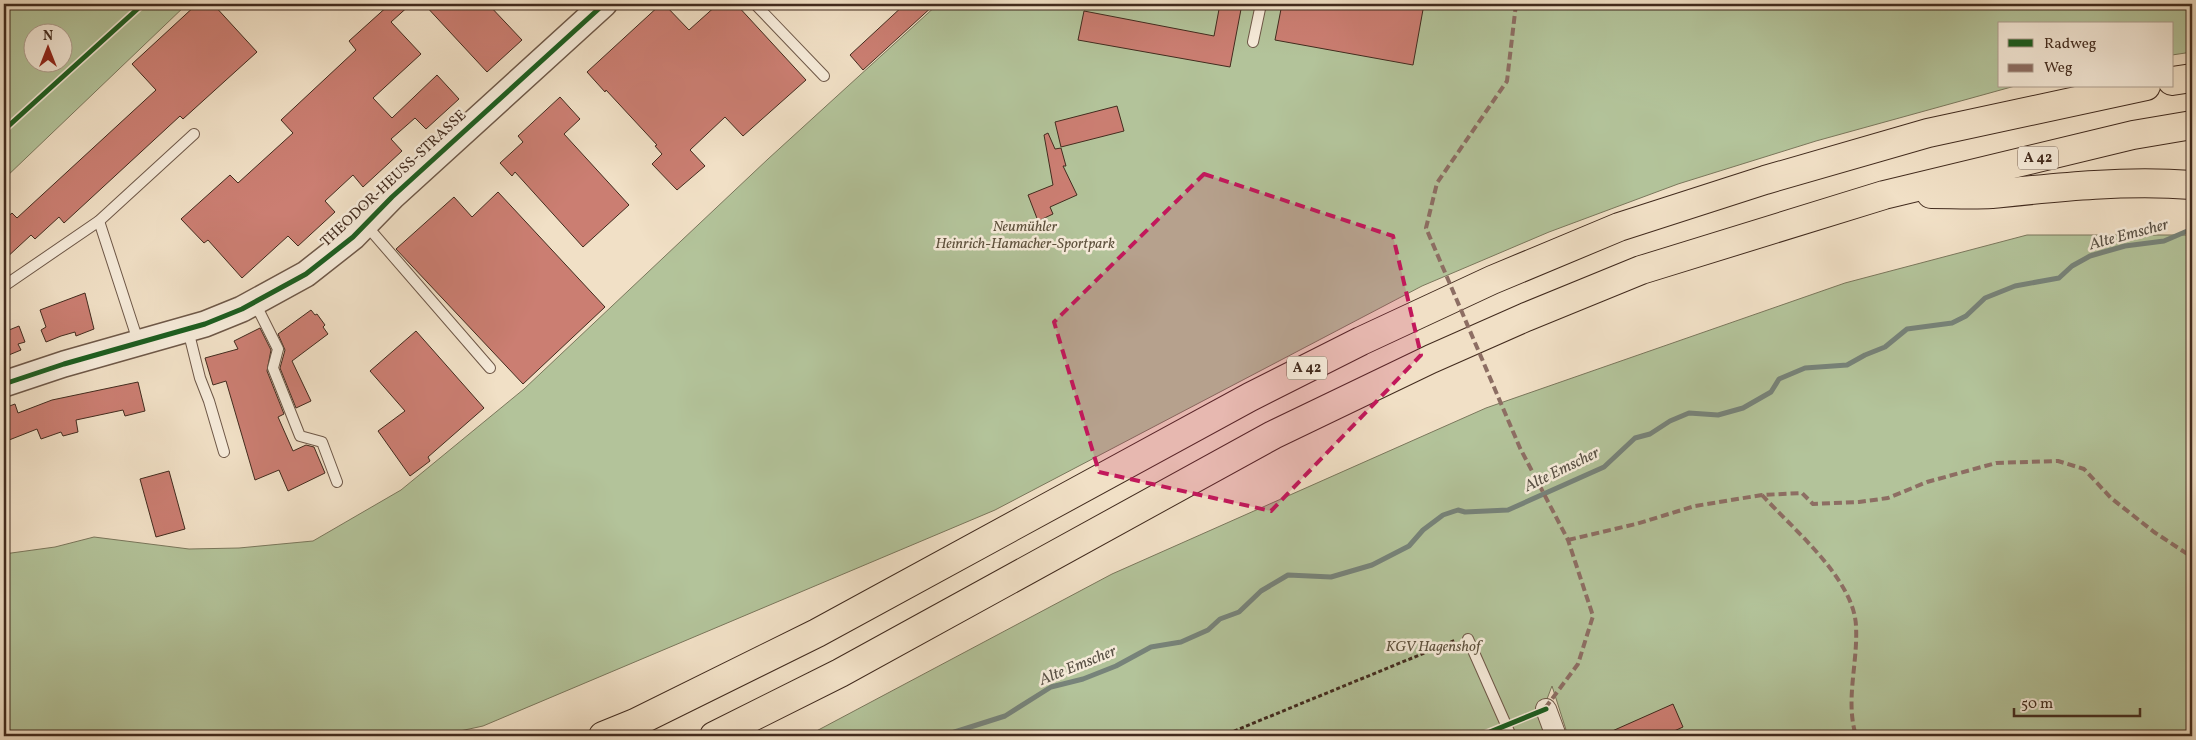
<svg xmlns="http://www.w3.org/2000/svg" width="2196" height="740" font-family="Vollkorn,serif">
  <rect width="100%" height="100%" fill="#f1e0c6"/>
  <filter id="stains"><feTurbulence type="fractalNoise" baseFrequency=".004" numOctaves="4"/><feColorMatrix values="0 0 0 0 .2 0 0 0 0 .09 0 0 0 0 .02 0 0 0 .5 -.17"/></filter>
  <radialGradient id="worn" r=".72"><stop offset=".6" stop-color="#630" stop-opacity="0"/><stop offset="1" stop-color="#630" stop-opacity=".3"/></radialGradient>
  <g fill="#b3c39a" stroke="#7a775c" fill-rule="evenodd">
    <path d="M4 4H187L4 179ZM32 32H62V62H32Z"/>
    <polygon points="938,4 2192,4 2192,52 2172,55 2172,24 2000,24 2000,86 2015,86 1816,141 1678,184 1549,232 1422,286 995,510 483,726 437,736 8,736 4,630 4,554 55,547 94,537 189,549 239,548 313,541 401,490 524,389 768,159"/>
    <polygon points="2027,235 2192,235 2192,736 1568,736 1552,686 1547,699 1566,736 807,736 1112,574 1486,408 1845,283"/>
  </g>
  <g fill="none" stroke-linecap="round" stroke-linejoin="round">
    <polyline stroke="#77837a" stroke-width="5" points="942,736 1005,716 1051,687 1083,679 1116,666 1151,647 1181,642 1208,630 1220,619 1239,612 1261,591 1288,575 1331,577 1372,565 1409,546 1423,530 1443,515 1458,510 1465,512 1508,510 1604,467 1635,438 1650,434 1670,421 1689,413 1718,415 1743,408 1771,392 1779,379 1805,368 1847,365 1865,355 1885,347 1907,329 1952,323 1966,316 1985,298 2015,286 2059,278 2072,266 2090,256 2125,246 2164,241 2192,229"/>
  </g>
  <g fill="#cb7e72" stroke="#422b1e">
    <polygon points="197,4 213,4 257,52 183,119 180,116 64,223 59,217 35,239 31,235 4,260 4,220 12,213 17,218 156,90 132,64"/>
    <polygon points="390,4 411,4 391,22 421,54 373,98 392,118 437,75 459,99 426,129 415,118 391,139 402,151 363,187 353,175 325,201 335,212 298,246 288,236 242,278 208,240 204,243 181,219 230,175 238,183 293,133 281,120 356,50 349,41"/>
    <polygon points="424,4 488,4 522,40 487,72"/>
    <polygon points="661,4 664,4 689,30 718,4 736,4 806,80 743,136 725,117 690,150 705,166 677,190 652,164 662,154 655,146 657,145 606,90 605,92 587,72"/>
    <polygon points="905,4 935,4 863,70 850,55"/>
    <polygon points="1220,4 1242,4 1230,67 1078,40 1084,11 1214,36"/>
    <polygon points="1282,4 1424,4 1413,65 1275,40"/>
    <polygon points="560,97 580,119 564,134 629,205 583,247 515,172 512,176 500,163 523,142 518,136"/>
    <polygon points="1117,106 1124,131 1061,147 1055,122"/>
    <polygon points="1048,133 1055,149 1061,148 1066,166 1063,166 1077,195 1050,207 1053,214 1038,221 1028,195 1053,185 1044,135"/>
    <polygon points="498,192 605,307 523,384 396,249 454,197 472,217"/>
    <polygon points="85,293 94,329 76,336 75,332 61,336 46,342 41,330 46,327 40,310"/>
    <polygon points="311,310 315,315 317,314 325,325 323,327 328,334 292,361 311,401 296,408 280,368 285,350 278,334"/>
    <polygon points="19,326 25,342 18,344 21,350 4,357 4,332"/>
    <polygon points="260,328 271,350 267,371 284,414 278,417 293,451 306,445 314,447 325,473 288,491 279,470 255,480 226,381 213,385 205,358 238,349 234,341"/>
    <polygon points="416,331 484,408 428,457 430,461 410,476 378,431 405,411 370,371"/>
    <polygon points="138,382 145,411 125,416 123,410 76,420 78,432 63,436 61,432 41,439 37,429 4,442 4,408 15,404 18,413 52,400"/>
    <polygon points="169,471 185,529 156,537 140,479"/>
    <polygon points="1673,704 1683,727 1663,736 1601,736"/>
  </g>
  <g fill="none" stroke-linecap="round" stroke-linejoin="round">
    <defs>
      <g id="service">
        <polyline points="755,4 824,76"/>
        <polyline points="1253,42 1261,4"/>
        <polyline points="99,221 139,344"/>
        <polyline points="366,225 490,368"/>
        <polyline points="4,286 99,221 194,134"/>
        <polyline points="255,303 278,349 273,368 300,436 322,442 337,482"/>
        <polyline points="188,330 200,378 209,401 224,452"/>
        <polyline points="1468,639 1511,736"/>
      </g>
      <polyline id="minor" points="1546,709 1556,736"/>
      <polyline id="tertiary" points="4,384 64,364 205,324 242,309 306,274 353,237 392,197 604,4"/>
      <g id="motorway">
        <polyline points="2172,81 2192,78"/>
        <path d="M1931 194C1951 194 1972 195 1992 194 2060 187 2125 180 2192 185"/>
        <polyline points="603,736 635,723 817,633 1250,397 1361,341 1492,280 1619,227 1765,180 1928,133 2146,86"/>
        <polyline points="714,736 840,673 1273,435 1431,359 1526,317 1641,270 1884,195 2133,135 2192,125"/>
      </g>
    </defs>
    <use href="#service" stroke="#6e5848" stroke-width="12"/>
    <use href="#minor" stroke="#6e5848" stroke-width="22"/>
    <use href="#tertiary" stroke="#6e5848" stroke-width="28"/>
    <use href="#motorway" stroke="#422b1e" stroke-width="30"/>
    <polyline stroke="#422b1e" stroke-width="3" stroke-dasharray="4 2.5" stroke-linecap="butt" points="1222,736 1456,640"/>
    <use href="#service" stroke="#f6ebda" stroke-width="10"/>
    <use href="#minor" stroke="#f6ebda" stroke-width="20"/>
    <use href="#tertiary" stroke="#f6ebda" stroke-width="25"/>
    <use href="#motorway" stroke="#f1e0c6" stroke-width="28"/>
    <g stroke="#8d6e63" stroke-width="4" stroke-dasharray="8 4" stroke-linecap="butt">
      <polyline points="1516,4 1507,81 1437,183 1426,228 1520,448 1568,540 1593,616 1578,664 1543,711"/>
      <path d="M1762 495C1793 529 1854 579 1856 626 1858 664 1845 700 1856 736"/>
      <polyline points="1568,540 1636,524 1695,506 1762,495 1802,493 1813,504 1859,502 1888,498 1927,482 1996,463 2058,461 2084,469 2111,498 2154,532 2192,557"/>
    </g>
    <defs>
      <g id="cycleway">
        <polyline points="4,130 143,4"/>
        <polyline points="4,384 64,364 205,324 242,309 306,274 353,237 392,197 604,4"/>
        <polyline points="1480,736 1546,709"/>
      </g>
    </defs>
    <use href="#cycleway" stroke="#f6ebda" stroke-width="8"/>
    <use href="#cycleway" stroke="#1b5e20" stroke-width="5"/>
  </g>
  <path fill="#c2185b" fill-opacity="0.2" stroke="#c2185b" stroke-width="4" stroke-dasharray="10 6" stroke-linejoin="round" d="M1204 174 1393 236 1421 355 1271 511 1099 472 1054 322Z"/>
  <g text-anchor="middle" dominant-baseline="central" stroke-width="5" stroke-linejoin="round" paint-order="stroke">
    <g fill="#f6ebda" stroke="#786556" stroke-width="1">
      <rect x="2018" y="146.5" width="40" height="23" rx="4"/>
      <rect x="1287" y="356.5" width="40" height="23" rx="4"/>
    </g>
    <g font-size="14" font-weight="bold" fill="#422b1e">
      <text x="2038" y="158">A 42</text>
      <text x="1307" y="368">A 42</text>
    </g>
    <g font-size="15" fill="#422b1e" stroke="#f6ebda">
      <text transform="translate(394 179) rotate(-43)">THEODOR-HEUSS-STRASSE</text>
    </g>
    <g font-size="15" font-style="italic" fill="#5e513d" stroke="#f6ebda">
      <text x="1025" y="227">Neumühler<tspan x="1025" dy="17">Heinrich-Hamacher-Sportpark</tspan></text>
      <text x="1433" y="647">KGV Hagenshof</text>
    </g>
    <g font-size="16" font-style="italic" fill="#585044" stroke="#f6ebda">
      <text transform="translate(2129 235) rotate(-15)">Alte Emscher</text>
      <text transform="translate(1562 470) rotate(-26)">Alte Emscher</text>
      <text transform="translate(1078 666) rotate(-22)">Alte Emscher</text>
    </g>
  </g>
  <rect width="2196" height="740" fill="none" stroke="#f1e0c6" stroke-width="20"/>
  <rect x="5" y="5" width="2186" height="730" fill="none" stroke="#422b1e" stroke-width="2.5"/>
  <rect x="10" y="10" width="2176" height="720" fill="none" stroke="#422b1e"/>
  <rect x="1998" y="22" width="175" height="65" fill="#f6ebda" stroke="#ae9e8f"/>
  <rect x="2008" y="39" width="25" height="8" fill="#1b5e20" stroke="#ae9e8f"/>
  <text x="2044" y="48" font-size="15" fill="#422b1e">Radweg</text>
  <rect x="2008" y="64" width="25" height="8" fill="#8d6e63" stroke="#ae9e8f"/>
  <text x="2044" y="72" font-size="15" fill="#422b1e">Weg</text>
  <g transform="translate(48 48)"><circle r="24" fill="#f6ebda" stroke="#ae9e8f"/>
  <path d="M0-4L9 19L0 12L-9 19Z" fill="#8f2418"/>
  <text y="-8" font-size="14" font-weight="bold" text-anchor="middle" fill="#422b1e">N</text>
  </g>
  <path d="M2014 708v8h126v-8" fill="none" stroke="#422b1e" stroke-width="2.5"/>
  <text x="2021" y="708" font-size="15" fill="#422b1e" stroke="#f6ebda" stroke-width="4" paint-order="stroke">50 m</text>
  <rect width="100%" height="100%" filter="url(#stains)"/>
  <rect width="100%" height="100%" fill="url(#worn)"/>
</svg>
